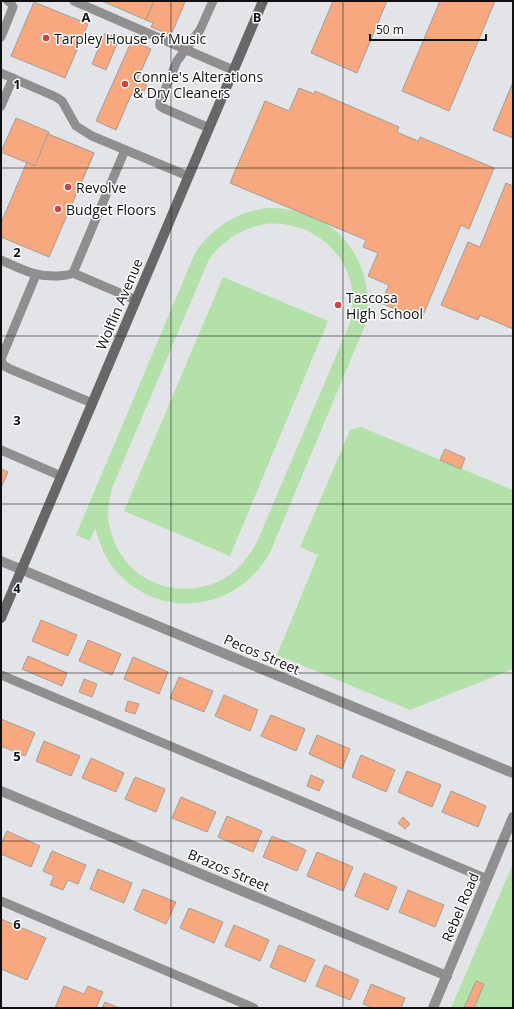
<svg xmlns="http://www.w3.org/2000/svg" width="514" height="1009" font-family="'Open Sans',sans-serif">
  <rect width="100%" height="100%" fill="#e3e4e8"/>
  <g fill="#b4e1aa" fill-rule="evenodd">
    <path d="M267 208C333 206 377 259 366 323L271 550C241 610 162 623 116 571 105 559 100 544 95 528L90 541 76 535 195 253C212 227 237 212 267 208ZM265 224C306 220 346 247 352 290 353 301 352 312 350 323L257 542C251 553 244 563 235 571 202 598 151 594 125 560 115 547 109 531 108 515 108 505 110 497 112 488L209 259C224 240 240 229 265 224Z"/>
    <polygon points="223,277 328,321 230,556 124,511"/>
    <polygon points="361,427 513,490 513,669 410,710 277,655 318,555 300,547 350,430"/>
    <polygon points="513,864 513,1008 451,1008"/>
  </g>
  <g fill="#f8a87e" stroke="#a29e9c">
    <polygon points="102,1 154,1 146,20"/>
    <polygon points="154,1 182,1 185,2 171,35 151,27 153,23 146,20"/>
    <polygon points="333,1 387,1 357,73 311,53"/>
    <polygon points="440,1 495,1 449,111 402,91"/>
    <polygon points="34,2 88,24 65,78 11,56"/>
    <polygon points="105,33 119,39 106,70 92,64"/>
    <polygon points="132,40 151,49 137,80 147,85 140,99 131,95 116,130 96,121"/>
    <polygon points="513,82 513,138 493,130"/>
    <polygon points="299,88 314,94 315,91 399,127 397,132 418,141 420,137 494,168 469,229 461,225 421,320 381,303 389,285 368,276 378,253 363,247 366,240 230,183 265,101 289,111"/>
    <polygon points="16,118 49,132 48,134 94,153 80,185 1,152"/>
    <polygon points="48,134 94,153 49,257 1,237 1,223 27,162 35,166"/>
    <polygon points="506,183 513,186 513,329 480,315 478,320 441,305 468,242 480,247"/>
    <polygon points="445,449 465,458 461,469 440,460"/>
    <polygon points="1,469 8,472 1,488"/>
    <polygon points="41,620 77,635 68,656 32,641"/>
    <polygon points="88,640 121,654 112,675 79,661"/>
    <polygon points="28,656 67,673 62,686 22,669"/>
    <polygon points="133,657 168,672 159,694 124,679"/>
    <polygon points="179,677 213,691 204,712 170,698"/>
    <polygon points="84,679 97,684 92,697 79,692"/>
    <polygon points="224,695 258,710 250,731 215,716"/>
    <polygon points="128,701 139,704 135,714 125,711"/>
    <polygon points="271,715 305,729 296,751 261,736"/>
    <polygon points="1,719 35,733 25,756 1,746"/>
    <polygon points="317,735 350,749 342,769 309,754"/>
    <polygon points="44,741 80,756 71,776 36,761"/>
    <polygon points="361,755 395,770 386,792 352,777"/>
    <polygon points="91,758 124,773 116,792 82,778"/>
    <polygon points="407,771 441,785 432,807 398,792"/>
    <polygon points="311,775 324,781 319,791 307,786"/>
    <polygon points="135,777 165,789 156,812 125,799"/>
    <polygon points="451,791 486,806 478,827 442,812"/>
    <polygon points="181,797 216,812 207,832 172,818"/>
    <polygon points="227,816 262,831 253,852 218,837"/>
    <polygon points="403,817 410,824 405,829 398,823"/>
    <polygon points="7,831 40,846 31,867 1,854 1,844"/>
    <polygon points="272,836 306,850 297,871 263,857"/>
    <polygon points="52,851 86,865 78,884 68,880 63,890 50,885 54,876 43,871"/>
    <polygon points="317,852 353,867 343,891 307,876"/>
    <polygon points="98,869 132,883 124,903 90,889"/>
    <polygon points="364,873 397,887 388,910 355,896"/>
    <polygon points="143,889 176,902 166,924 134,910"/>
    <polygon points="408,890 444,905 435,927 399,912"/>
    <polygon points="189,908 223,922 214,943 180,928"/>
    <polygon points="1,919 46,938 27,980 1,969"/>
    <polygon points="234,925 269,940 260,961 225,946"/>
    <polygon points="279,945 315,960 305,982 270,967"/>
    <polygon points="325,965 359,980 350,1000 316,986"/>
    <polygon points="476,981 484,984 474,1008 464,1008"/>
    <polygon points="371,984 405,998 401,1008 373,1008 363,1004"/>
    <polygon points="64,986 84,994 88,986 103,992 96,1008 55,1008"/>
    <polygon points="105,1002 119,1008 102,1008"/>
  </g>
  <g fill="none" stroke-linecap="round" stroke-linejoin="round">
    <g stroke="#908e8f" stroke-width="9">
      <polyline points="74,1 233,70"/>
      <polyline points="1,37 13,7 10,2 8,1"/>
      <polyline points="1,73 56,97 62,101 76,126 92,136 188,176"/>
      <polyline points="1,106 13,78"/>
      <polyline points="209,128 163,108 160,106 160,102 177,61 200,30 213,1"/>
      <path d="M1 260C21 269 35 277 58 276 63 275 68 276 73 273L125 150"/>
      <polyline points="73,273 136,300"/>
      <polyline points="36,275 1,359 3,365 10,369 92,403"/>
      <polyline points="1,450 61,476"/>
      <polyline points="1,675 487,879"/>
      <polyline points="1,901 254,1008"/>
    </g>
    <g stroke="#908e8f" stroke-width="10">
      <polyline points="1,791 447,976"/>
      <polyline points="433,1008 513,817"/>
    </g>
    <polyline stroke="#908e8f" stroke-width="10" points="1,561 513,773"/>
    <polyline stroke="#686667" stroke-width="10" points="1,618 263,1"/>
  </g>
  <path fill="none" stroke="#0f1011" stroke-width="1" stroke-opacity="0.55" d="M171 1V1008M343 1V1008M1 168H513M1 336H513M1 504H513M1 673H513M1 841H513"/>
  <g fill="#d1433c" stroke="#fff" stroke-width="1.5">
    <circle cx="46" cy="38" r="4"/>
    <circle cx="125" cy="84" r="4"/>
    <circle cx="68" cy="187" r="4"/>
    <circle cx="58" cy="209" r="4"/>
    <circle cx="338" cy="305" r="4"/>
  </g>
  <g text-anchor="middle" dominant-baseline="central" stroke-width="3" stroke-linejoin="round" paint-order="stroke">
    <g font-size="14" fill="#0f1011" stroke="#fff" text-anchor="start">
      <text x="54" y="38">Tarpley House of Music</text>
      <text x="133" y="76">Connie's Alterations<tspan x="133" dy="16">&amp; Dry Cleaners</tspan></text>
      <text x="76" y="187">Revolve</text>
      <text x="66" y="209">Budget Floors</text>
      <text x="346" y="297">Tascosa<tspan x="346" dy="16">High School</tspan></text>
    </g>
    <g font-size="14" fill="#0f1011" stroke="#fff">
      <text transform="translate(119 304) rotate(-67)">Wolflin Avenue</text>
      <text transform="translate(262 654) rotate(23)">Pecos Street</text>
      <text transform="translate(229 870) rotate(23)">Brazos Street</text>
      <text transform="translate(460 907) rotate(-67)">Rebel Road</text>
    </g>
  </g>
  <g font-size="13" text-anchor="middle" font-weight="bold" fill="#0f1011" stroke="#fff" stroke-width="3" stroke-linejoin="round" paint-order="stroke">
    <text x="86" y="22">A</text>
    <text x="257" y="22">B</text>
    <text x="17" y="89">1</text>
    <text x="17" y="257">2</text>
    <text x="17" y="425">3</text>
    <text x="17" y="593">4</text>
    <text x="17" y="761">5</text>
    <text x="17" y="929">6</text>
  </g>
  <rect width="514" height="1009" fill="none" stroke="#0f1011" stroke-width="4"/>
  <path d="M370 34v6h116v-6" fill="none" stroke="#0f1011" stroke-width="2"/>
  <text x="376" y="34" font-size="12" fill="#0f1011" stroke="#ffffff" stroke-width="3" paint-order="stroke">50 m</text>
</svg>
